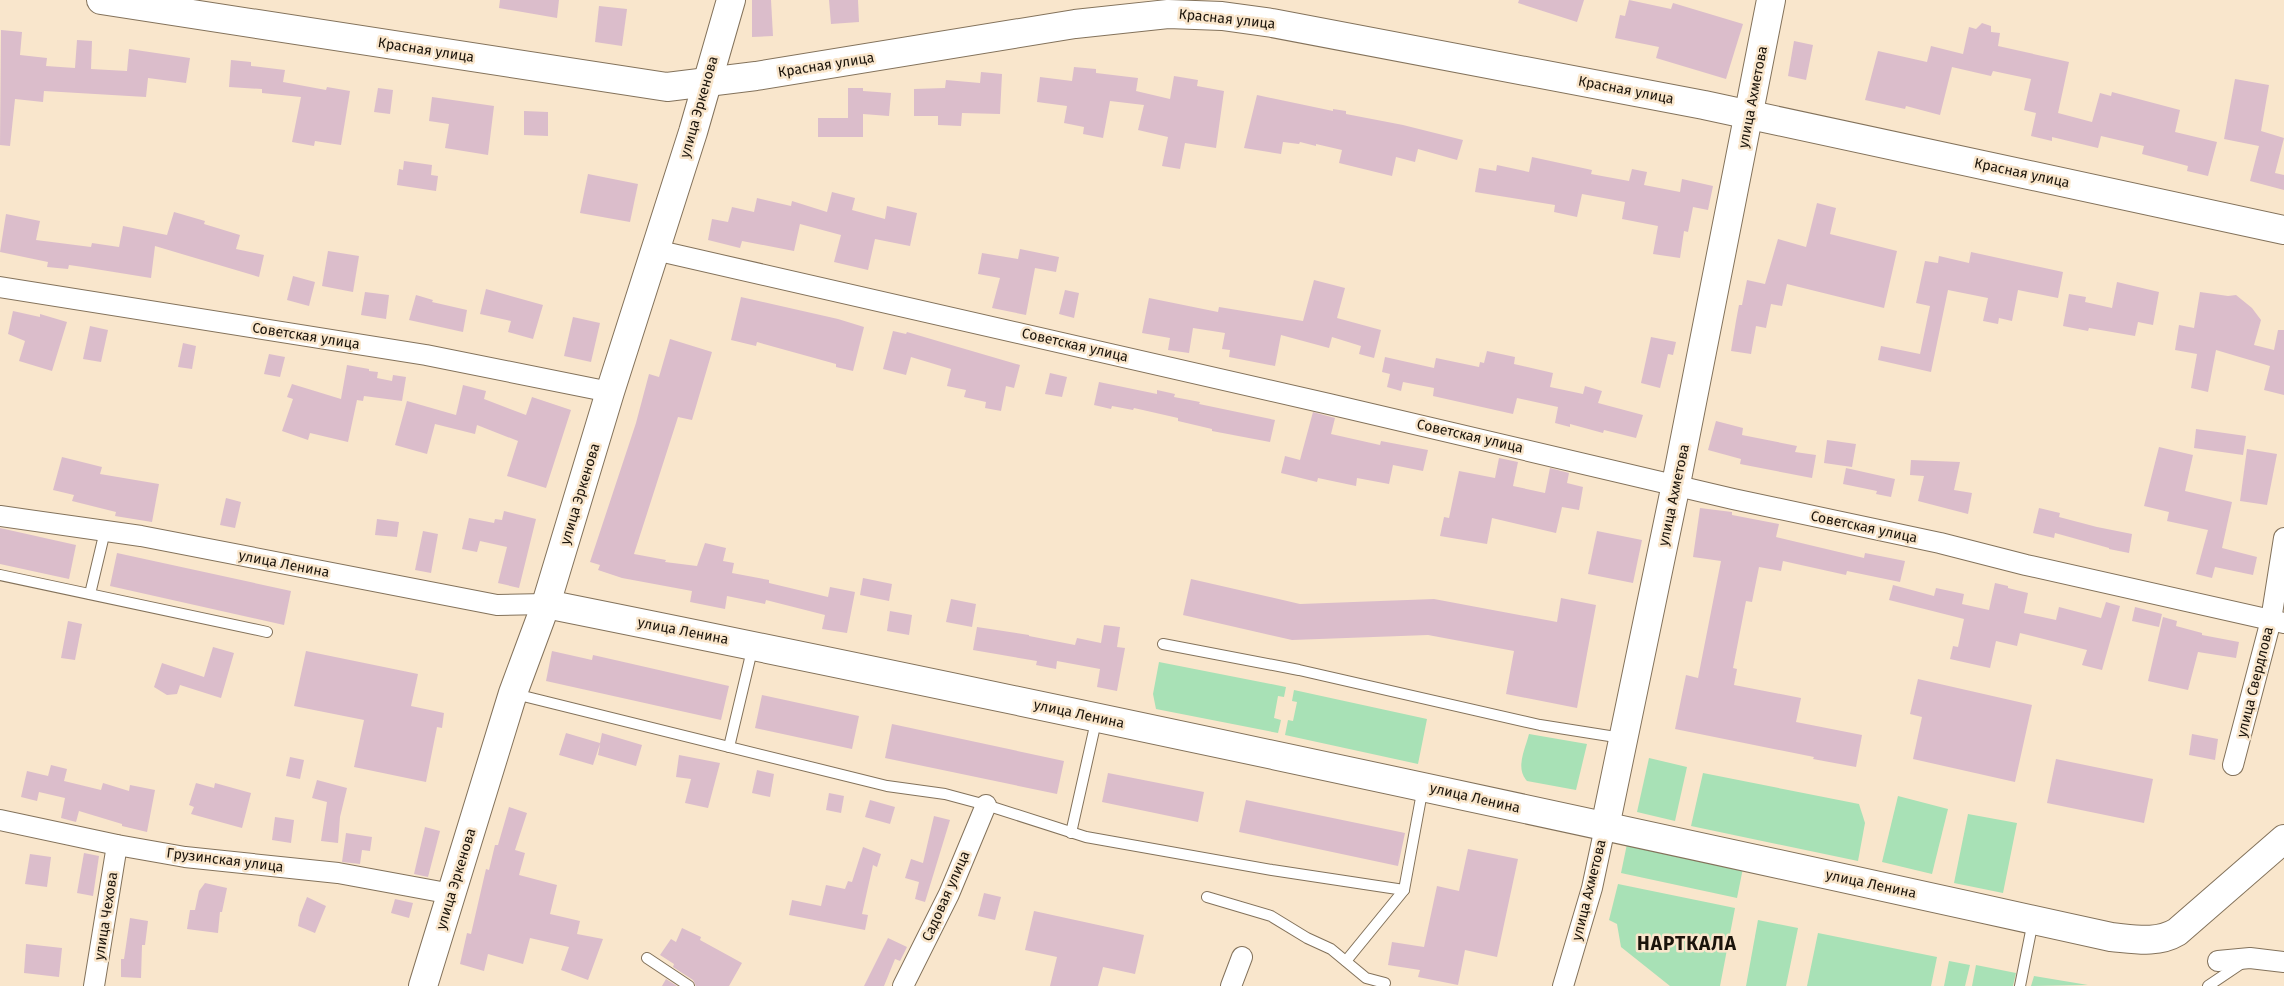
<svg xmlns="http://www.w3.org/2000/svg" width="2284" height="986" font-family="'Fira Sans',sans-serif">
  <rect width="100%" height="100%" fill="#f9e6cc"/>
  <g fill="#a8e1b6">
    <polygon points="1159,662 1286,687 1284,697 1278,696 1274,718 1281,720 1278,733 1156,709 1153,694"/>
    <polygon points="1294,690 1427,719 1418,764 1285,735 1288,720 1293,721 1297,702 1292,701"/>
    <path d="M1529 734 1587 744 1576 790 1527 781C1515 768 1525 750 1529 734Z"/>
    <polygon points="1649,758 1687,767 1675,821 1637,812"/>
    <polygon points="1703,773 1859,804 1865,823 1858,861 1691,826"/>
    <polygon points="1898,796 1948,809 1932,874 1882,862"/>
    <polygon points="1968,814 2017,823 2003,893 1954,883"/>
    <polygon points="1627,844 1743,868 1737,898 1621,873"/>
    <polygon points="1618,884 1735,908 1720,986 1670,986 1621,947 1617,924 1609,920"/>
    <polygon points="1758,920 1798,928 1786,986 1746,986"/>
    <polygon points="1818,933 1937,957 1931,986 1807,986"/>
    <polygon points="1949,961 1970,965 1965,986 1944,986"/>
    <polygon points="1976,965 2016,973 2013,986 1972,986"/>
    <polygon points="2034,976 2088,985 2031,986"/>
  </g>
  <g fill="#dbbdcb">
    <polygon points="500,0 559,0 557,18 499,8"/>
    <polygon points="752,0 771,0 773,36 752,37"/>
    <polygon points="829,0 858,0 859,22 831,24"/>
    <polygon points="1519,0 1584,0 1577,22 1518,3"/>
    <polygon points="1629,0 1671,9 1673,3 1743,24 1726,79 1656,58 1659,47 1615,38 1620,15 1625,16"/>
    <polygon points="599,6 627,9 622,46 595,42"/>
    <polygon points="1982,23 1991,26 1991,32 2000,33 1998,46 2069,62 2058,113 2092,122 2100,93 2111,96 2112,92 2180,110 2175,132 2217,142 2208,176 2187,171 2188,166 2142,154 2144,146 2101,136 2098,148 2052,137 2052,141 2031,136 2036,113 2024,110 2031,79 1993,71 1991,76 1952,67 1940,115 1906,106 1905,109 1865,100 1878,51 1927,62 1931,46 1963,54 1969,27 1976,29"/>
    <polygon points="1,30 22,32 20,55 47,58 46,66 75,68 77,40 92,41 91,69 127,71 129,49 190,58 186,83 148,78 146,97 44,91 43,102 15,99 10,146 0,145"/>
    <polygon points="1794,41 1813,45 1806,80 1788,76"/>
    <polygon points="231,60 251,62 251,66 285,70 283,82 326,90 327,87 350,91 341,145 315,141 314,146 292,142 301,97 262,93 262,89 229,87"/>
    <polygon points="1074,67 1096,69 1096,73 1138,78 1136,91 1170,99 1174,76 1198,80 1197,86 1224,91 1216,148 1185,143 1180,169 1162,166 1168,137 1138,130 1144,105 1110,101 1103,138 1083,134 1084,127 1064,123 1067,106 1037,102 1040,77 1072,81"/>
    <polygon points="981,72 1002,74 1000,114 962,113 961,126 938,125 938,116 914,116 914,89 945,88 946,80 980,83"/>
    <polygon points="2235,79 2269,85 2261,131 2284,138 2275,173 2284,175 2284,190 2250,181 2259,146 2224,139"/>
    <polygon points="378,88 393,90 390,114 374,112"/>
    <polygon points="848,88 863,88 863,91 891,93 889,116 863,114 863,137 818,137 818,118 848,118"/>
    <polygon points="1257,95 1333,111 1333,109 1346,111 1346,114 1403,125 1463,140 1457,160 1418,149 1415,162 1396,157 1392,176 1339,163 1342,150 1316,144 1316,146 1300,142 1299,144 1283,142 1281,154 1244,148"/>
    <polygon points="432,97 494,106 488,155 445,148 449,124 429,121"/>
    <polygon points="524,111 548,112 548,136 524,135"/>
    <polygon points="1532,157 1592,170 1591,174 1629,181 1632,169 1647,172 1644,185 1680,192 1682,179 1713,186 1708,210 1693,207 1688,232 1684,231 1680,258 1653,254 1658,226 1622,219 1625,202 1582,194 1577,217 1554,212 1555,205 1475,192 1479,168 1496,171 1497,165 1529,172"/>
    <polygon points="404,161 432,165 431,175 438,176 436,191 397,185 399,169 403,170"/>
    <polygon points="588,174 638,184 630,222 580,213"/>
    <polygon points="832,192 855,198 852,210 885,219 887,206 917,213 910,246 875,239 868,270 834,262 841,235 800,224 794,251 742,241 740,248 708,240 712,219 728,222 732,207 754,212 757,198 791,206 792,201 827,212"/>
    <polygon points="1817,203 1836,208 1830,234 1897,251 1884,308 1787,284 1782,306 1771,304 1766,328 1756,326 1751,354 1731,351 1736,321 1739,305 1742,305 1747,280 1765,284 1778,239 1806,247"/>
    <polygon points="174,212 205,221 204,224 240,235 236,249 264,255 259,277 155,246 151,278 83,267 69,265 68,269 47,267 48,262 0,252 6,214 40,221 36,240 91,247 92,243 119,247 123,226 167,235"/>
    <polygon points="1020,249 1059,257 1056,272 1035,268 1026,315 992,308 1000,278 978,274 982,253 1018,259"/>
    <polygon points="328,251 359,256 353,292 322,286"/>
    <polygon points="1971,252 2063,272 2058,298 2018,290 2012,321 1999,318 1998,324 1983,321 1988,298 1948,290 1931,372 1878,360 1881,346 1920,354 1930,306 1916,303 1925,261 1938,263 1939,256 1969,263"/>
    <polygon points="293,276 315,282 309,306 287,300"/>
    <polygon points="1314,280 1345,288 1337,318 1381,330 1374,358 1359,354 1361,346 1332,337 1329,348 1281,335 1275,366 1229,357 1230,350 1222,349 1225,333 1193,328 1189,353 1168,350 1170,338 1142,333 1149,298 1218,312 1219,307 1303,321"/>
    <polygon points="2117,282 2159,292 2153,325 2138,322 2135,336 2089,328 2088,331 2063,326 2069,294 2086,297 2085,302 2112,308"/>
    <polygon points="486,289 543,305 533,339 508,332 511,321 480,314"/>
    <polygon points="1065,290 1079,293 1074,318 1059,314"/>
    <polygon points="365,292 389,295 386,319 361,315"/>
    <polygon points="2200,292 2228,296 2236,295 2252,308 2261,320 2254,345 2274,350 2278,330 2284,330 2284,395 2264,390 2270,366 2216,350 2208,392 2191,388 2197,354 2175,350 2179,325 2194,328"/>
    <polygon points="416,295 433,300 432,302 467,310 463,332 409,320"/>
    <polygon points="741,297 838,319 864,327 853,371 836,367 836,364 757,342 756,346 731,340"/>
    <polygon points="13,311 40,317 40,314 67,322 52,371 19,361 25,341 8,334"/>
    <polygon points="573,317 600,323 591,362 564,356"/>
    <polygon points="90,326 108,330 101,362 83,359"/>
    <polygon points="893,331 906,334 907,332 1020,365 1014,388 1006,386 1001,411 985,408 986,402 964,397 966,390 947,386 951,369 911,357 906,375 883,369"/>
    <polygon points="1651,337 1676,342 1673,355 1668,354 1660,388 1641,383"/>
    <polygon points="670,339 712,352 692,420 678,417 634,554 666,560 665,562 697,566 705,543 726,548 723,561 734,563 732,573 769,580 769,583 828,597 830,587 855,592 847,633 822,629 825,615 766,600 765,604 727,596 725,609 690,602 692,591 622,578 598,570 600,565 590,562 636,423 649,374 659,377"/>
    <polygon points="183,343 196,346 192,369 178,367"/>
    <polygon points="1487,351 1515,357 1514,364 1553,373 1550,387 1583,394 1585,386 1602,391 1598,403 1643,415 1636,438 1604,430 1603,433 1570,424 1570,427 1555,423 1558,407 1517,398 1513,414 1433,396 1434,388 1403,382 1401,391 1387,387 1390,374 1382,372 1385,357 1434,368 1436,358 1479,367 1480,362 1484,363"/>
    <polygon points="269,354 285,357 280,377 264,374"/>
    <polygon points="347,365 369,369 369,371 378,372 377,378 392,381 393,375 406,377 402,401 364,396 363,401 357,400 348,442 310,433 308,440 282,431 293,399 287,397 292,384 341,399"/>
    <polygon points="1050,373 1067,377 1062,397 1045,394"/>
    <polygon points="1099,382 1157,394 1157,390 1175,394 1174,397 1200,402 1199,404 1275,420 1270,442 1212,431 1212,429 1178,421 1178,418 1134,408 1133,410 1112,406 1111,409 1094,405"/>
    <polygon points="463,385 486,391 484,399 526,415 532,397 571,410 546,488 507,476 518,441 477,425 475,434 435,424 427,454 395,445 407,401 456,415"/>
    <polygon points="1313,412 1335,418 1331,434 1380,445 1381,441 1428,450 1423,471 1393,465 1389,484 1357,478 1356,486 1318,478 1317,482 1281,473 1285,456 1300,460"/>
    <polygon points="1716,421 1743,428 1742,435 1797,446 1795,452 1816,455 1812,478 1740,464 1741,459 1708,450"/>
    <polygon points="2196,429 2246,436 2243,455 2194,448"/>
    <polygon points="1827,440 1856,444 1852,467 1824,463"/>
    <polygon points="2159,447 2193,455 2185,491 2232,502 2222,548 2257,557 2253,575 2215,567 2212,578 2196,574 2208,530 2167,521 2169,512 2144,506"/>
    <polygon points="2247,449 2277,454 2267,505 2240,501"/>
    <polygon points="62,457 102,467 100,474 159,484 152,522 115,516 116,512 72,501 74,495 53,490"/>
    <polygon points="1499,458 1518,462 1513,486 1545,493 1550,468 1569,473 1567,483 1583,487 1579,510 1562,507 1556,533 1492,518 1487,544 1440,536 1444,517 1449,518 1459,471 1495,478"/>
    <polygon points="1911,460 1960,462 1954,490 1972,493 1968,514 1918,501 1924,476 1910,475"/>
    <polygon points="1846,468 1895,479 1891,497 1876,494 1877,491 1843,484"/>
    <polygon points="226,498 241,502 235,528 220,525"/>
    <polygon points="1700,508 1732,512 1732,515 1779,524 1776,537 1864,558 1865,553 1905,561 1900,582 1847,571 1846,575 1783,561 1781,571 1759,567 1752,602 1746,601 1733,668 1737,669 1734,685 1801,698 1796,722 1862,735 1856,767 1813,759 1814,757 1675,729 1686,675 1698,678 1721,561 1693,557"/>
    <polygon points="2039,508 2060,513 2059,517 2097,527 2132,534 2129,553 2109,549 2109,548 2055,533 2054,538 2033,533"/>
    <polygon points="504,511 536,519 519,588 498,583 507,547 480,541 477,552 462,549 469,518 494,523 495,519 502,520"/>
    <polygon points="377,519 399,522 397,537 375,535"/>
    <polygon points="0,528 76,545 69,579 0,564"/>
    <polygon points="423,531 438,534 431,573 415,570"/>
    <polygon points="1597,531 1642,540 1633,583 1588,574"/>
    <polygon points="117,553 291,591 284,625 110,586"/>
    <polygon points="863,578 892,584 889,601 860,595"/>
    <polygon points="1191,579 1300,604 1434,599 1557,622 1561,598 1596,605 1577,708 1506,694 1514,651 1428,635 1292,640 1183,615"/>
    <polygon points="1995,583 2008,586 2008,588 2028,593 2024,613 2056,620 2059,607 2101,618 2106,602 2120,606 2102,670 2082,665 2087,650 2020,633 2017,646 1996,641 1990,668 1950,659 1953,646 1958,647 1964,619 1889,600 1893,585 1934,596 1936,588 1964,594 1962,604 1989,610"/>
    <polygon points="951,599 976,604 972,627 946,622"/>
    <polygon points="2135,607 2162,614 2159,627 2132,621"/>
    <polygon points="890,611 912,615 909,635 887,631"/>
    <polygon points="2163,617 2177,621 2176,626 2202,633 2202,635 2239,642 2236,658 2198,652 2188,690 2148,681"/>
    <polygon points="68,621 82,624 75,660 61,658"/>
    <polygon points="1104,625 1120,627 1117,647 1125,648 1117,691 1097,687 1100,669 1057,661 1056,669 1036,665 1037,661 973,650 977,627 1029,635 1029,636 1075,645 1077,638 1101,643"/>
    <polygon points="213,647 234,653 221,698 180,685 177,694 167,695 154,687 162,663 204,677"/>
    <polygon points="306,651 418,674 411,706 444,713 442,728 437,727 426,782 354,767 364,720 294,706"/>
    <polygon points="552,651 592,660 593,655 729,686 721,720 546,681"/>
    <polygon points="1918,679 2032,705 2015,782 1913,759 1922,717 1910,714"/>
    <polygon points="762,695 859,716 852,749 755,728"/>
    <polygon points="892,724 1064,761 1057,794 885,758"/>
    <polygon points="566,733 600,743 602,733 642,745 636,766 598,755 600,744 593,765 559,755"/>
    <polygon points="2192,734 2218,739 2215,760 2189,755"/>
    <polygon points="679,755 720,763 708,808 685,803 691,779 676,777"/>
    <polygon points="290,757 304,760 300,779 286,776"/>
    <polygon points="2056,759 2153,779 2144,823 2047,803"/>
    <polygon points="51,765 67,769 64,781 101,790 103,783 129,791 130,785 155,790 147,832 122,826 122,824 79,811 76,822 61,818 65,798 39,792 37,801 21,797 27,771 48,776"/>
    <polygon points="757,770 774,774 770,797 752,793"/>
    <polygon points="1108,773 1204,792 1198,822 1102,802"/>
    <polygon points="317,780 347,788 340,817 338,843 321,841 327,802 312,798"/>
    <polygon points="196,783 214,788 215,783 251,793 242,828 191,814 194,807 189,805"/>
    <polygon points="829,793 844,796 841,813 826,810"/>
    <polygon points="870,800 895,807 890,824 865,817"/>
    <polygon points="1246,800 1405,833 1398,866 1239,832"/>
    <polygon points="509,807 527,813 515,850 525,853 519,875 557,885 550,914 580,921 577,934 603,939 588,980 561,970 569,947 530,938 523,964 488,954 484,971 460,964 467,933 471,934 486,869 489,870 495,845 498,845"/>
    <polygon points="934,816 950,820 925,902 915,899 919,882 905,878 911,859 923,863"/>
    <polygon points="275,817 294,820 291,843 272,840"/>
    <polygon points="425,827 440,831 428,877 414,874"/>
    <polygon points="346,833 372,837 370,851 362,850 360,864 342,862"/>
    <polygon points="863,847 881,854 877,867 873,865 862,914 868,915 865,930 789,915 792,900 821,906 826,885 845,889 848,881 852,882"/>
    <polygon points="1468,849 1518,859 1497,957 1465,950 1458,985 1418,977 1420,970 1388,965 1392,942 1424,947 1437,886 1459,891"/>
    <polygon points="84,853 99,856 93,896 77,893"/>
    <polygon points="30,854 51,857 47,887 25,884"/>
    <polygon points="205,883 227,888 222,912 220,912 218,933 187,929 190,910 195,910 199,891"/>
    <polygon points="984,893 1001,897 995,920 978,916"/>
    <polygon points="307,897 326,906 315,933 298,926 300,915"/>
    <polygon points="395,899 413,903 409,918 391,913"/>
    <polygon points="1034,911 1144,935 1135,974 1103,967 1098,986 1050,986 1057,957 1025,950"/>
    <polygon points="130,918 148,921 145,945 142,945 141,978 121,977 121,959 124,959"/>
    <polygon points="682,928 701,937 700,940 742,963 729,986 696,986 693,980 673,967 674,964 660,955 671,939 676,942"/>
    <polygon points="888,938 907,947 900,961 895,959 884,986 864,986"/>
    <polygon points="26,944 62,948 59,977 24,973"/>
    <polygon points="666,979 677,986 662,986"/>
  </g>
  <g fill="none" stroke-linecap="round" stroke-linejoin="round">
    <defs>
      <g id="lane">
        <polyline points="0,575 267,632"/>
        <polyline points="90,594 105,531"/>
        <polyline points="1163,644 1299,670 1540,725 1622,738"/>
        <polyline points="515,694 887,786 945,794 986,805 1086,837 1272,870 1404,890"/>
        <polyline points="729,747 753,646"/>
        <polyline points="1071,833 1097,717"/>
        <polyline points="1207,897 1271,916 1307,938 1331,949 1366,978 1385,983"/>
        <polyline points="647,958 689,986"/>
        <polyline points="1346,961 1404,890 1423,787"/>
        <polyline points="2020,986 2033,921"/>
        <polyline points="2208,986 2242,963"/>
      </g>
      <g id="street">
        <polyline points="655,250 1329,404 1733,499 1940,543 2026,565 2284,623"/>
        <polyline points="0,287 426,355 610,392"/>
        <polyline points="0,516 141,536 497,605 546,604"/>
        <polyline points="2233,765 2271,620 2284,538"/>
        <polyline points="0,820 117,845 185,857 338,873 452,894"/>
        <polyline points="2218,961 2250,958 2284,962"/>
        <polyline points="94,986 117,845"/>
        <polyline points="903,986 949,894 986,805"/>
        <polyline points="1231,986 1242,957"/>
        <polyline points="1563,986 1592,888 1605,827"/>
      </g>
      <g id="secondary">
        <polyline points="101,0 667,87 756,76 1075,24 1168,14 1222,16 1272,23 1704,105 2284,230"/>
        <path d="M546 604C1069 709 1590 822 2111 937 2134 939 2157 944 2177 932L2284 839"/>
        <polyline points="1605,827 1676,484 1771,0"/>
        <polyline points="423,986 513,693 546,604 610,392 693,132 731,0"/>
      </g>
    </defs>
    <use href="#lane" stroke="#83725b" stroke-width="12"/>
    <use href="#street" stroke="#83725b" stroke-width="22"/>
    <use href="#secondary" stroke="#83725b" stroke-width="30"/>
    <use href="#lane" stroke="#fff" stroke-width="10"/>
    <use href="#street" stroke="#fff" stroke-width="20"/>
    <use href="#secondary" stroke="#fff" stroke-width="28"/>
  </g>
  <g text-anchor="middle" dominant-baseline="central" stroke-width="5" stroke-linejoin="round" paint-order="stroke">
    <g font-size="14" fill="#1b140b" stroke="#f9e6cc">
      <text transform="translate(1227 19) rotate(6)">Красная улица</text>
      <text transform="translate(426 50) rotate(9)">Красная улица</text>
      <text transform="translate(826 65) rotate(-9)">Красная улица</text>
      <text transform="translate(1626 90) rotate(11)">Красная улица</text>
      <text transform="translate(1753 97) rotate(-79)">улица Ахметова</text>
      <text transform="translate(699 107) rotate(-74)">улица Эркенова</text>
      <text transform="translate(2022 173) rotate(12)">Красная улица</text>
      <text transform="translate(306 336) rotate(9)">Советская улица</text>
      <text transform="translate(1075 345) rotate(13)">Советская улица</text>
      <text transform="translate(1470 436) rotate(13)">Советская улица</text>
      <text transform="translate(580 494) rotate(-73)">улица Эркенова</text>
      <text transform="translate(1674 495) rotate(-78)">улица Ахметова</text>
      <text transform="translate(1864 527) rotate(12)">Советская улица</text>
      <text transform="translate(284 564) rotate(11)">улица Ленина</text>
      <text transform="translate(683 631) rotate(11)">улица Ленина</text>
      <text transform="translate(2255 682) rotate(-76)">улица Свердлова</text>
      <text transform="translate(1079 714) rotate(12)">улица Ленина</text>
      <text transform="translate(1475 798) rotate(13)">улица Ленина</text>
      <text transform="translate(225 860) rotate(7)">Грузинская улица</text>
      <text transform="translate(456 879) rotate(-73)">улица Эркенова</text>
      <text transform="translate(1871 884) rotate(12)">улица Ленина</text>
      <text transform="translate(1589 890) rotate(-76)">улица Ахметова</text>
      <text transform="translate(946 896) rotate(-66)">Садовая улица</text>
      <text transform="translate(106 916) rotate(-81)">улица Чехова</text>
    </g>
    <g font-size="19" font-weight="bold" letter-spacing="1" fill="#1b140b" stroke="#f9e6cc">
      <text x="1687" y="943">НАРТКАЛА</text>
    </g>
  </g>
</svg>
